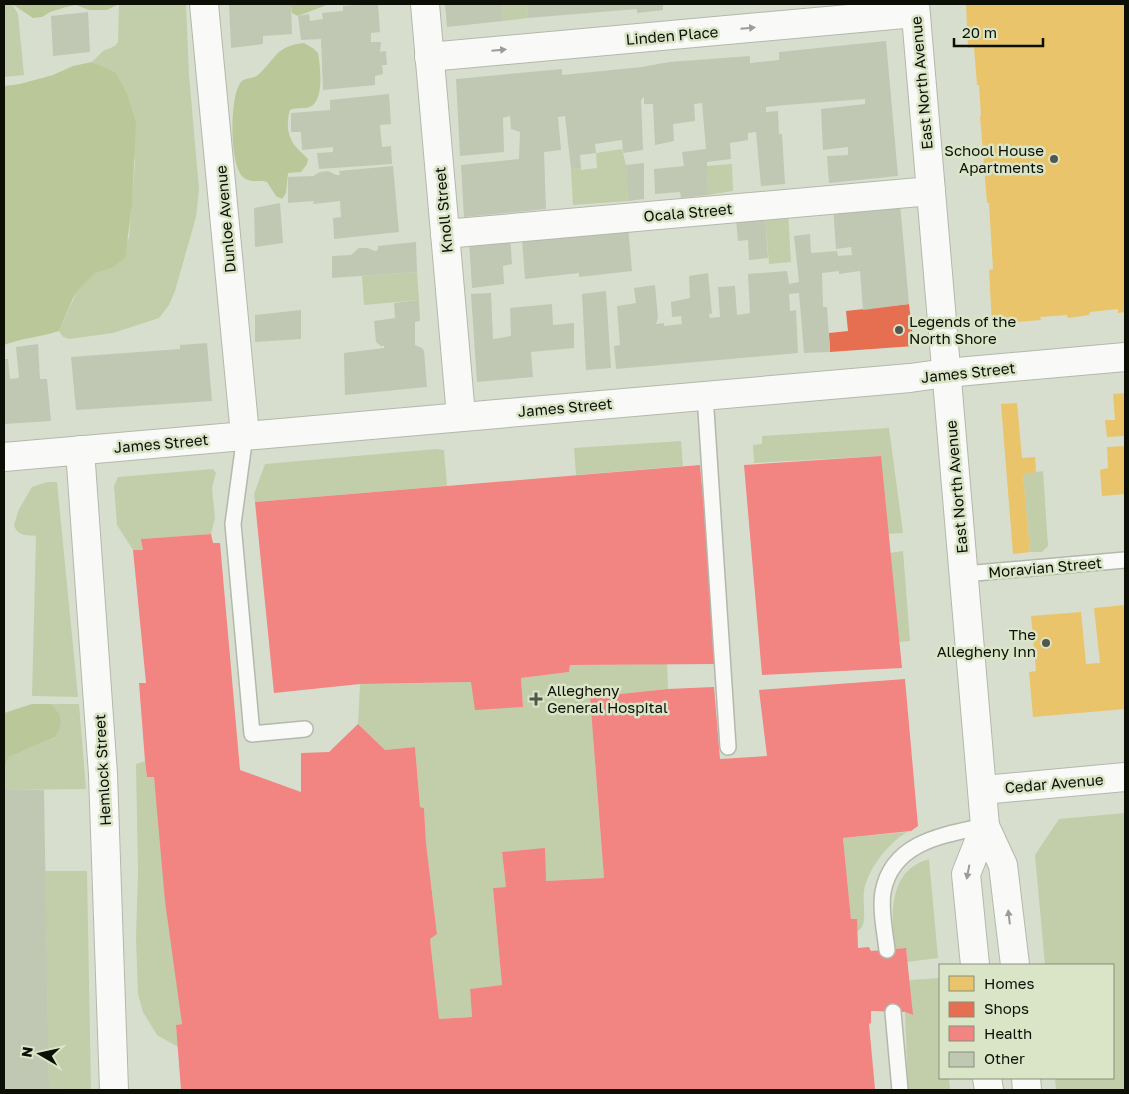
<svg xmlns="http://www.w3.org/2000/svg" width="1129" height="1094" font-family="'Golos Text',sans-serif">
  <rect width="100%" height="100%" fill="#d8dece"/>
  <g fill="#c1cea9">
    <polygon points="4,4 12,4 18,14 24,75 4,77"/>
    <path d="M119 4H186L189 75 199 189 196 217 175 291 169 305 159 318 113 333 69 339 63 337 59 331C68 314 77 281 97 272 101 270 107 270 112 268L129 238 135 161 116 74 92 62 103 51 115 46 118 42Z"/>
    <polygon points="502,4 527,4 528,18 503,21"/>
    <polygon points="622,149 626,165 628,201 573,205 571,169 581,168 581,170 597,168 596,153"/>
    <polygon points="732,164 733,191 708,195 707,166"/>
    <polygon points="788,213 791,262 769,264 765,215"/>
    <polygon points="417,272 419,300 364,305 362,276"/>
    <polygon points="889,428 903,533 888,534 880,456 754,463 753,445 762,444 762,436"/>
    <polygon points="681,441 683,466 576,475 574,448"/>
    <polygon points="436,449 444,450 447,486 255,502 254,494 265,464"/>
    <polygon points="213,469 216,473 212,488 215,518 211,534 142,539 143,550 133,550 117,525 114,486 118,477"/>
    <polygon points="1043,471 1048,546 1042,552 1030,552 1023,474"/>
    <path d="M47 482H57L78 697 32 696 36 536C26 535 17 536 14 525L19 509 32 487Z"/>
    <polygon points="903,551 910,641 899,642 890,553"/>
    <polygon points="667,664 668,689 590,697 604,878 546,881 502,852 506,887 493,888 502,985 470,989 472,1017 439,1019 430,939 437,934 426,843 424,808 420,807 415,747 385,750 358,724 360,684 471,682 501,708 523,707 521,678 569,672 570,665"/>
    <polygon points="51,704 79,704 86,789 4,790 4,766 9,757 55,737 57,711"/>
    <polygon points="145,761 147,777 154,777 182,1024 176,1025 178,1047 157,1035 143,1012 138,994 136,938 138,872 136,764"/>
    <polygon points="1125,813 1125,1090 1056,1090 1055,1078 1113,1078 1113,965 1045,965 1035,855 1059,819"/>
    <path d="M907 832C888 843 868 869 864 891 862 902 869 928 857 931V919H851L843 838Z"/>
    <path d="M929 859 938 958 907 962 906 948 895 949C891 915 888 870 929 859Z"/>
    <polygon points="45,871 87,871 91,1090 65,1090 64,1088 49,1088"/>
    <polygon points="940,978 940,1078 949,1078 950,1090 908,1090 905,1012 912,1015 909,980"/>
  </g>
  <g fill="#b9c799">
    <polygon points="12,4 119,4 107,10 89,10 76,5 66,7 50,12 42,17 33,18"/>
    <polygon points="291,4 329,4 298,16 292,13"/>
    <path d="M304 43 314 49 318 53C320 65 325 100 310 107 304 109 297 107 290 110 286 123 287 137 297 148 300 152 305 155 308 159L307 164 301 172 288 173 286 193 282 199 276 196 267 182C260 180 251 183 244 178 229 167 230 101 239 85 244 76 252 80 258 75 276 59 275 46 304 43Z"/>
    <path d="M92 62 116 73 127 94 136 123 132 205 125 258 112 268 95 273 81 287 73 298 59 331C41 337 22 338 4 345V86L20 84 53 75 73 66Z"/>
    <path d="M32 704H51C62 715 64 723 55 737L9 757 4 766V713Z"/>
  </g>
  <g fill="#e9c46a">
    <polygon points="966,4 1125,4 1125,312 1118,313 1118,309 1090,312 1089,315 1068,318 1067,315 1040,317 1041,320 992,324 989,270 993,269 989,203 987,203 980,116 981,115 979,85 977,85 974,47 968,48"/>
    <polygon points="1125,393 1125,436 1107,437 1105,420 1115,420 1113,394"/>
    <polygon points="1017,403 1022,458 1035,457 1036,472 1023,474 1030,552 1013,554 1001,404"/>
    <polygon points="1125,446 1125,494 1102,496 1100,470 1108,468 1107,447"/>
    <polygon points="1125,605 1125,709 1033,717 1029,672 1036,671 1031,616 1081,612 1086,664 1100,663 1094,608"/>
  </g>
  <polygon fill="#e76f51" points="909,304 914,346 830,352 829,333 848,331 846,311"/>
  <g fill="#f28482">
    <polygon points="881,456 902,668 762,675 744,465"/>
    <polygon points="700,465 718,664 570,665 569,672 521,678 523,707 475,710 471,682 360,684 274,693 255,502"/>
    <polygon points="211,534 213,543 220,543 240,770 301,792 301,753 329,752 358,724 385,750 415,747 420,807 424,808 426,843 437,934 430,939 439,1019 472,1017 470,989 502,985 493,888 506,887 502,852 545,848 546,881 604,878 590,697 668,689 714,687 720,759 767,756 759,690 905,679 918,826 911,831 843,838 851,919 857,919 858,948 869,947 871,951 906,948 913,1015 905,1012 871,1011 871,1023 869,1024 875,1089 868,1090 181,1090 176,1025 182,1024 165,901 154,777 147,777 145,761 139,683 146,683 133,550 143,550 141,539"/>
  </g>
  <g fill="#c0c7b2">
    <polygon points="229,4 291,4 292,34 263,36 263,44 231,48"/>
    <polygon points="368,4 378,4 380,32 371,33 371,42 381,42 380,52 386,51 387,65 382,65 383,74 375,76 375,85 323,90 321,39 301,40 298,16 309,14 310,21 323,19 322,13 343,11 343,6"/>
    <polygon points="445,4 502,4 503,21 447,27"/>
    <polygon points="527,4 663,4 663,10 637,13 637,9 528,18"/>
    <polygon points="88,12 90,52 53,56 51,16"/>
    <polygon points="886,41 898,176 829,183 827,156 848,155 848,147 823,150 821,109 865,104 865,99 785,105 766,107 766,112 778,111 779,134 782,134 785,184 761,186 756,132 748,133 748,140 730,143 731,159 707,162 708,195 681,198 680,192 655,194 654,169 684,166 682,152 706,149 702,103 694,104 695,121 673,124 674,141 655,145 653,104 644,104 644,97 641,100 643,150 623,153 622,140 595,144 596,153 580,155 581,168 571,169 565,116 558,117 561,150 544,152 546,209 464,217 461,165 519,159 520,132 511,129 510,116 503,118 504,152 460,156 456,79 562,69 562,75 642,67 669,62 750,56 750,63 779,60 779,52"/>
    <polygon points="389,94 391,124 380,125 382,147 391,146 392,164 319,169 317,153 333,152 333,147 302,150 301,132 291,132 291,113 330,110 330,100"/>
    <polygon points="644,163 644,199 628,201 626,165"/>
    <polygon points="393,166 399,232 334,239 333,218 341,217 340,201 313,204 314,201 288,203 288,177 313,176 320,172 328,171 336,175 340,175 339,171"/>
    <polygon points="280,203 283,243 255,247 254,208"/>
    <polygon points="900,203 909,304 863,310 860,271 839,274 839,271 822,273 823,307 827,307 830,352 804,353 799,293 789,294 790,311 796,310 798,353 616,369 614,346 620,345 617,306 636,303 634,288 655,285 658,318 656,324 664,323 664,326 682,324 681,316 672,317 671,302 690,298 689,276 708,273 712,314 709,314 710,318 720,317 718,287 735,286 737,315 750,313 748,274 787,271 789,284 799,282 794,236 810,234 811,253 837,251 838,256 852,255 851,247 836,249 833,206"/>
    <polygon points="765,215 768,258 749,260 748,240 738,241 736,218"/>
    <polygon points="628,226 632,271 579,277 579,273 525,279 522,239"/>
    <polygon points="510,236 512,264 503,266 504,284 472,288 469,241"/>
    <polygon points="416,242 417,272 332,278 332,256 351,255 359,248 367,248 375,251 378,250 378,246"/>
    <polygon points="606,291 611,368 586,370 582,294"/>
    <polygon points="491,293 493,339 511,336 510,308 552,304 553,325 574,323 574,348 531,352 533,377 477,382 471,294"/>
    <polygon points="419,300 420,321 415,322 415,345 422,348 424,351 427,387 345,395 344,353 384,348 384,346 381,346 376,342 374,321 395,318 394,303"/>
    <polygon points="301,310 301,339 255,342 255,315"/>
    <polygon points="207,343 212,401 76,410 71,357 180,349 180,345"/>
    <polygon points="38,344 40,379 47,379 51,421 4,424 4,359 8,359 10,379 19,378 16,347"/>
    <polygon points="4,790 44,790 49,1088 65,1088 65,1090 4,1090"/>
  </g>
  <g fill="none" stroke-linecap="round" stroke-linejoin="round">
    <defs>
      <g id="service">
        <polyline points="705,395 728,747"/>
        <polyline points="245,435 233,524 252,734 305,729"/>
        <polyline points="964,574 1125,560"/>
        <path d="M887 950C885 932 880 910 883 892 892 842 943 835 985 826"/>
        <polyline points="893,1012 900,1090"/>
      </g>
      <g id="minor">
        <polyline points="204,4 245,435"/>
        <polyline points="425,4 461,416"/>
        <polyline points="429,57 915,13"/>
        <polyline points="445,234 931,191"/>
        <polyline points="80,450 103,774 114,1090"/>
        <polyline points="4,457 910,378 946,373 1125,357"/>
      </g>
      <polyline id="tertiary" points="983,790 1125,777"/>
      <g id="secondary">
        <polyline points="915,4 985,826 1003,865 1015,965"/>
        <polyline points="975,965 966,874 985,826"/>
        <polyline points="987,1078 989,1090"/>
        <polyline points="1026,1078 1027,1090"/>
      </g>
    </defs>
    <use href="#service" stroke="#b3b8ab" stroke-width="18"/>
    <use href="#minor" stroke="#b3b8ab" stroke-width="30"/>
    <use href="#tertiary" stroke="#b3b8ab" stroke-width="30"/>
    <use href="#secondary" stroke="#b3b8ab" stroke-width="30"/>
    <use href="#service" stroke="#f9faf8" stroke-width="15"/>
    <use href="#minor" stroke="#f9faf8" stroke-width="28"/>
    <use href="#tertiary" stroke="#f9faf8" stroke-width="28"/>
    <use href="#secondary" stroke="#f9faf8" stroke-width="28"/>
  </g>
  <defs><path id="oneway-solid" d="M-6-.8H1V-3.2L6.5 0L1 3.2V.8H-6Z" transform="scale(1.25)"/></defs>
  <g fill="#9a9c97">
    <use href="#oneway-solid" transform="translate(748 28) rotate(-5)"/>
    <use href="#oneway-solid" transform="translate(499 50) rotate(-5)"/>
    <use href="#oneway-solid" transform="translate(968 872) rotate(101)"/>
    <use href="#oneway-solid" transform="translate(1009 917) rotate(-97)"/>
  </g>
  <g fill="#53574c" stroke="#dae5c7" stroke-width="2">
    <circle cx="1054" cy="159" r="5"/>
    <circle cx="899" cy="330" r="5"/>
    <circle cx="1046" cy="643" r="5"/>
    <path d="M533.5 691.5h5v5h5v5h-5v5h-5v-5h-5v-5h5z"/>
  </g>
  <g text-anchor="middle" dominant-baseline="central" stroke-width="5" stroke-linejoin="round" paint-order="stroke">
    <g font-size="15" fill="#0c0f06" stroke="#dae5c7">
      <text transform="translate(672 35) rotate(-5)">Linden Place</text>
      <text transform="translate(921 83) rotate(-95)">East North Avenue</text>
      <text transform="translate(443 210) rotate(-95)">Knoll Street</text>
      <text transform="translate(688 212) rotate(-5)">Ocala Street</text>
      <text transform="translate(225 219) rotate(-95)">Dunloe Avenue</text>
      <text transform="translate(968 372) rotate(-6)">James Street</text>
      <text transform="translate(565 407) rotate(-5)">James Street</text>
      <text transform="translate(161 443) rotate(-5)">James Street</text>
      <text transform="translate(956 487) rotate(-95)">East North Avenue</text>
      <text transform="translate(1045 567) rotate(-5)">Moravian Street</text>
      <text transform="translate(102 770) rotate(-93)">Hemlock Street</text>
      <text transform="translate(1054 783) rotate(-5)">Cedar Avenue</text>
    </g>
    <g font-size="15" fill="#0c0f06" stroke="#dae5c7" text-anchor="end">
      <text x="1044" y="150">School House<tspan x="1044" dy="17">Apartments</tspan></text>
      <text x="909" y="321" text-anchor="start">Legends of the<tspan x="909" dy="17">North Shore</tspan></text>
      <text x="1036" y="634">The<tspan x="1036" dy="17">Allegheny Inn</tspan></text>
      <text x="547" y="690" text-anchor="start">Allegheny<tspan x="547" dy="17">General Hospital</tspan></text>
    </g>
  </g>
  <rect width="1129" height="1094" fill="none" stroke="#0c0f06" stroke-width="10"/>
  <rect x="939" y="964" width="175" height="115" fill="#dae5c7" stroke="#888f7a"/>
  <rect x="949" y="976" width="25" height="15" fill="#e9c46a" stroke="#888f7a"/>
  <text x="984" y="989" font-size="15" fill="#0c0f06">Homes</text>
  <rect x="949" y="1002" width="25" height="15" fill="#e76f51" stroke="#888f7a"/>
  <text x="984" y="1014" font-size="15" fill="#0c0f06">Shops</text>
  <rect x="949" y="1026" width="25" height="15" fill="#f28482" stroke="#888f7a"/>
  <text x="984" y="1039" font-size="15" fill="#0c0f06">Health</text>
  <rect x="949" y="1052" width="25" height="15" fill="#c0c7b2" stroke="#888f7a"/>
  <text x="984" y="1064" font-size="15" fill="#0c0f06">Other</text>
  <g transform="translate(40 1054) rotate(279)" stroke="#dae5c7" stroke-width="4" paint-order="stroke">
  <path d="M0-4L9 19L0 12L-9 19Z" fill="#0c0f06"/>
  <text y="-8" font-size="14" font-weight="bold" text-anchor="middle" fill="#0c0f06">N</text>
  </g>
  <path d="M954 38v8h89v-8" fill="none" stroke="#0c0f06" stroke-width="2.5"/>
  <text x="962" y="38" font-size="15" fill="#0c0f06" stroke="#dae5c7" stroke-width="4" paint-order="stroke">20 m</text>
</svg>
